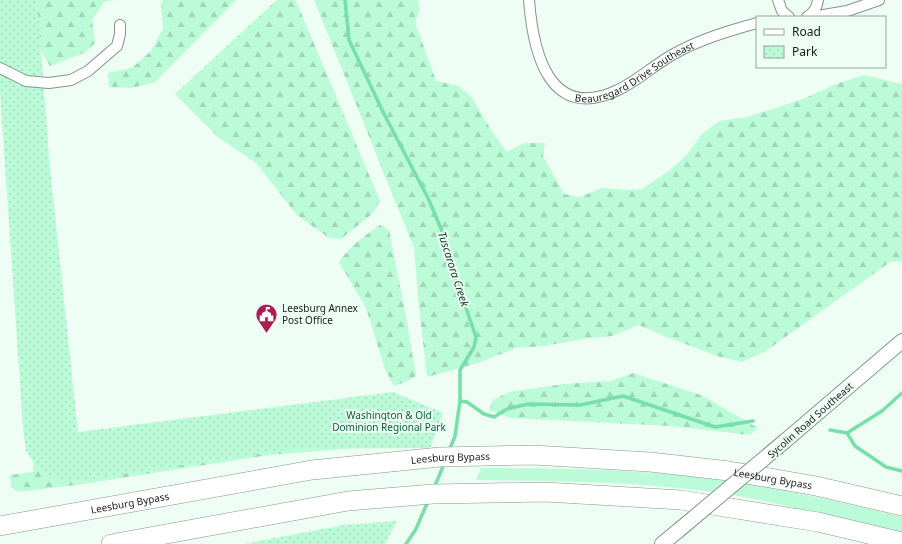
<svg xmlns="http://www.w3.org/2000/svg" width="902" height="544" font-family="'Noto Sans',sans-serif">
  <defs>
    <pattern id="forest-firs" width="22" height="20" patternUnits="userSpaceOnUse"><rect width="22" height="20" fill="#bbfbd7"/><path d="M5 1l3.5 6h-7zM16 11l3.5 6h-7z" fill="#a0d7b8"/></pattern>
    <pattern id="park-dots" width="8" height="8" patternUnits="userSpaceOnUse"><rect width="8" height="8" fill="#bbfbd7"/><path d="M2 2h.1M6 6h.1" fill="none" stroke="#a0d7b8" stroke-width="1.8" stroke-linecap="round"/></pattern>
  </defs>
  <rect width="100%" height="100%" fill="#eefef4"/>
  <path fill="#bbfbd7" d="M481 468C556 468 631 469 705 478 772 486 837 501 902 517V536C839 520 777 501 713 492 634 481 555 481 476 480Z"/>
  <g fill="url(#forest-firs)">
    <polygon points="30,0 115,0 104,2 92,20 95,43 84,53 50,66 31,34"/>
    <polygon points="163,0 236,0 154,83 130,88 109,87 108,73 132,68 151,51 163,29 161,4"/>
    <polygon points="277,0 295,0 299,8 380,201 372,214 341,239 329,238 297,215 256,163 218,137 175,94"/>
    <polygon points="314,0 418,0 420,10 415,22 436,81 459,86 472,98 493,133 507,152 524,143 545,143 543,156 564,194 580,197 602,188 628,190 642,189 666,173 686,156 702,134 719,121 747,117 803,99 836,84 864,75 902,84 902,261 890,262 766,351 742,362 717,356 664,336 639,325 612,336 583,339 545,346 516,348 478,363 427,377 419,307 414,248"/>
    <path d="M380 225 389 230 406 317 416 376 408 381 394 386 385 369 366 308 339 262C350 246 364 236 380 225Z"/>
    <polygon points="633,373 701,395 758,428 750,435 671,426 510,418 489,410 493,400 509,392 564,384 611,381"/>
    <polygon points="274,444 395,445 269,455 76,485 18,492 11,487 10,475 33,472 34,454"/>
  </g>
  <g fill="url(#park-dots)">
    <polygon points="0,0 37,0 50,169 78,432 393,392 443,413 430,448 292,449 68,482 48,475 37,467 26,451 23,427 0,92"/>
    <polygon points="397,521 385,544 244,544 344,525"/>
  </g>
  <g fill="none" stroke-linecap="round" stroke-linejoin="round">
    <g stroke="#77dfaa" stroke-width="3.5">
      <polyline points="345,0 349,40 384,114 428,198 442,231 455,276 476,337 474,347 460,370 460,401 455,436 449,451"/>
      <polyline points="460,401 467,402 484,414 494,417 507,409 528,404 580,405 623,396 715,427 753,421"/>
      <polyline points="830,430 847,433 855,446 886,467 902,471"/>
      <polyline points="847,433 882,411 902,393"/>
      <polyline points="434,488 444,464"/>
      <polyline points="406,544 416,529 428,501"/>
    </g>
    <defs>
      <g id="street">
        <path id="s1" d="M529 0C533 52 549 123 618 90 637 81 653 66 672 55 698 40 728 31 757 23"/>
        <polyline points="778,0 782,11 789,17"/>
        <path d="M807 17C814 13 817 8 818 0"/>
        <polyline points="812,17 847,11 879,0"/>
        <polyline points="0,68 26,81 49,83 71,80 88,71 117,46 120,34 120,25"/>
      </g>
      <g id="secondary">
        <polyline points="785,441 902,341"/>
        <polyline points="662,544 679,530"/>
      </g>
      <g id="highway">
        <path id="s2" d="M0 526 312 470 440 457 533 455 650 462 729 471 816 486 902 506"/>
        <polyline points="111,544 348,501 433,494 545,492 681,500 818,522 902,542"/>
      </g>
    </defs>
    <use href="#street" stroke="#85948b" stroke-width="12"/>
    <use href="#secondary" stroke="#85948b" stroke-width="16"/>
    <use href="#highway" stroke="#85948b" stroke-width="20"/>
    <use href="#street" stroke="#fff" stroke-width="10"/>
    <use href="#secondary" stroke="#fff" stroke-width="14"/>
    <use href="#highway" stroke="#fff" stroke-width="19"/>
    <defs>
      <polyline id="secondary-bridge" points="679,530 785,441"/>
    </defs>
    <use href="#secondary-bridge" stroke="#85948b" stroke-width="16" stroke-linecap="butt"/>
    <use href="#secondary-bridge" stroke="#fff" stroke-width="14"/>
  </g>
  <defs>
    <symbol id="civic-pin" viewBox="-11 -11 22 30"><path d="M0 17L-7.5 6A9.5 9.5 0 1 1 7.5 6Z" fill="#ae1d50" stroke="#eefef4"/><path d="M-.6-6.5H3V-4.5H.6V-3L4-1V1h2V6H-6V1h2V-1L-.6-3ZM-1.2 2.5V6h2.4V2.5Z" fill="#fff"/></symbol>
  </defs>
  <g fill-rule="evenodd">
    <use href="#civic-pin" x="254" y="302" width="25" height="34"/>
  </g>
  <g text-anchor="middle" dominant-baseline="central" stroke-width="4" stroke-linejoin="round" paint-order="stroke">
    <g font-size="10" fill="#171c19" stroke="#eefef4">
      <text stroke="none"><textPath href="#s1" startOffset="180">Beauregard Drive Southeast</textPath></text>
      <text transform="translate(810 420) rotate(-41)">Sycolin Road Southeast</text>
      <text stroke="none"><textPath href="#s2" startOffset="456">Leesburg Bypass</textPath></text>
      <text stroke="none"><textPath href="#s2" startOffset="780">Leesburg Bypass</textPath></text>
      <text stroke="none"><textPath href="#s2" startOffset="132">Leesburg Bypass</textPath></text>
    </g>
    <g font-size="10" fill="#171c19" stroke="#eefef4" text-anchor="start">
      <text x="282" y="308">Leesburg Annex<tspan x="282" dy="12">Post Office</tspan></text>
    </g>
    <g font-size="10" fill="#065c3a" stroke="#eefef4">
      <text x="389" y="415">Washington &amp; Old<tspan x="389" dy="12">Dominion Regional Park</tspan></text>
    </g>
    <g font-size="11" font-style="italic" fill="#0d3b26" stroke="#eefef4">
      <text transform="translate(454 269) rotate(72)">Tuscarora Creek</text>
    </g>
  </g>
  <rect x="756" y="16" width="130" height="52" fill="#eefef4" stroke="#98a49c"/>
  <rect x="764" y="29" width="20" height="6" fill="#ffffff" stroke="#98a49c"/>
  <text x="792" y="36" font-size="12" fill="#171c19">Road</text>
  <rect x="764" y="46" width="20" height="12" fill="url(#park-dots)" stroke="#98a49c"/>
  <text x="792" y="56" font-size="12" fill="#171c19">Park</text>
</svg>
